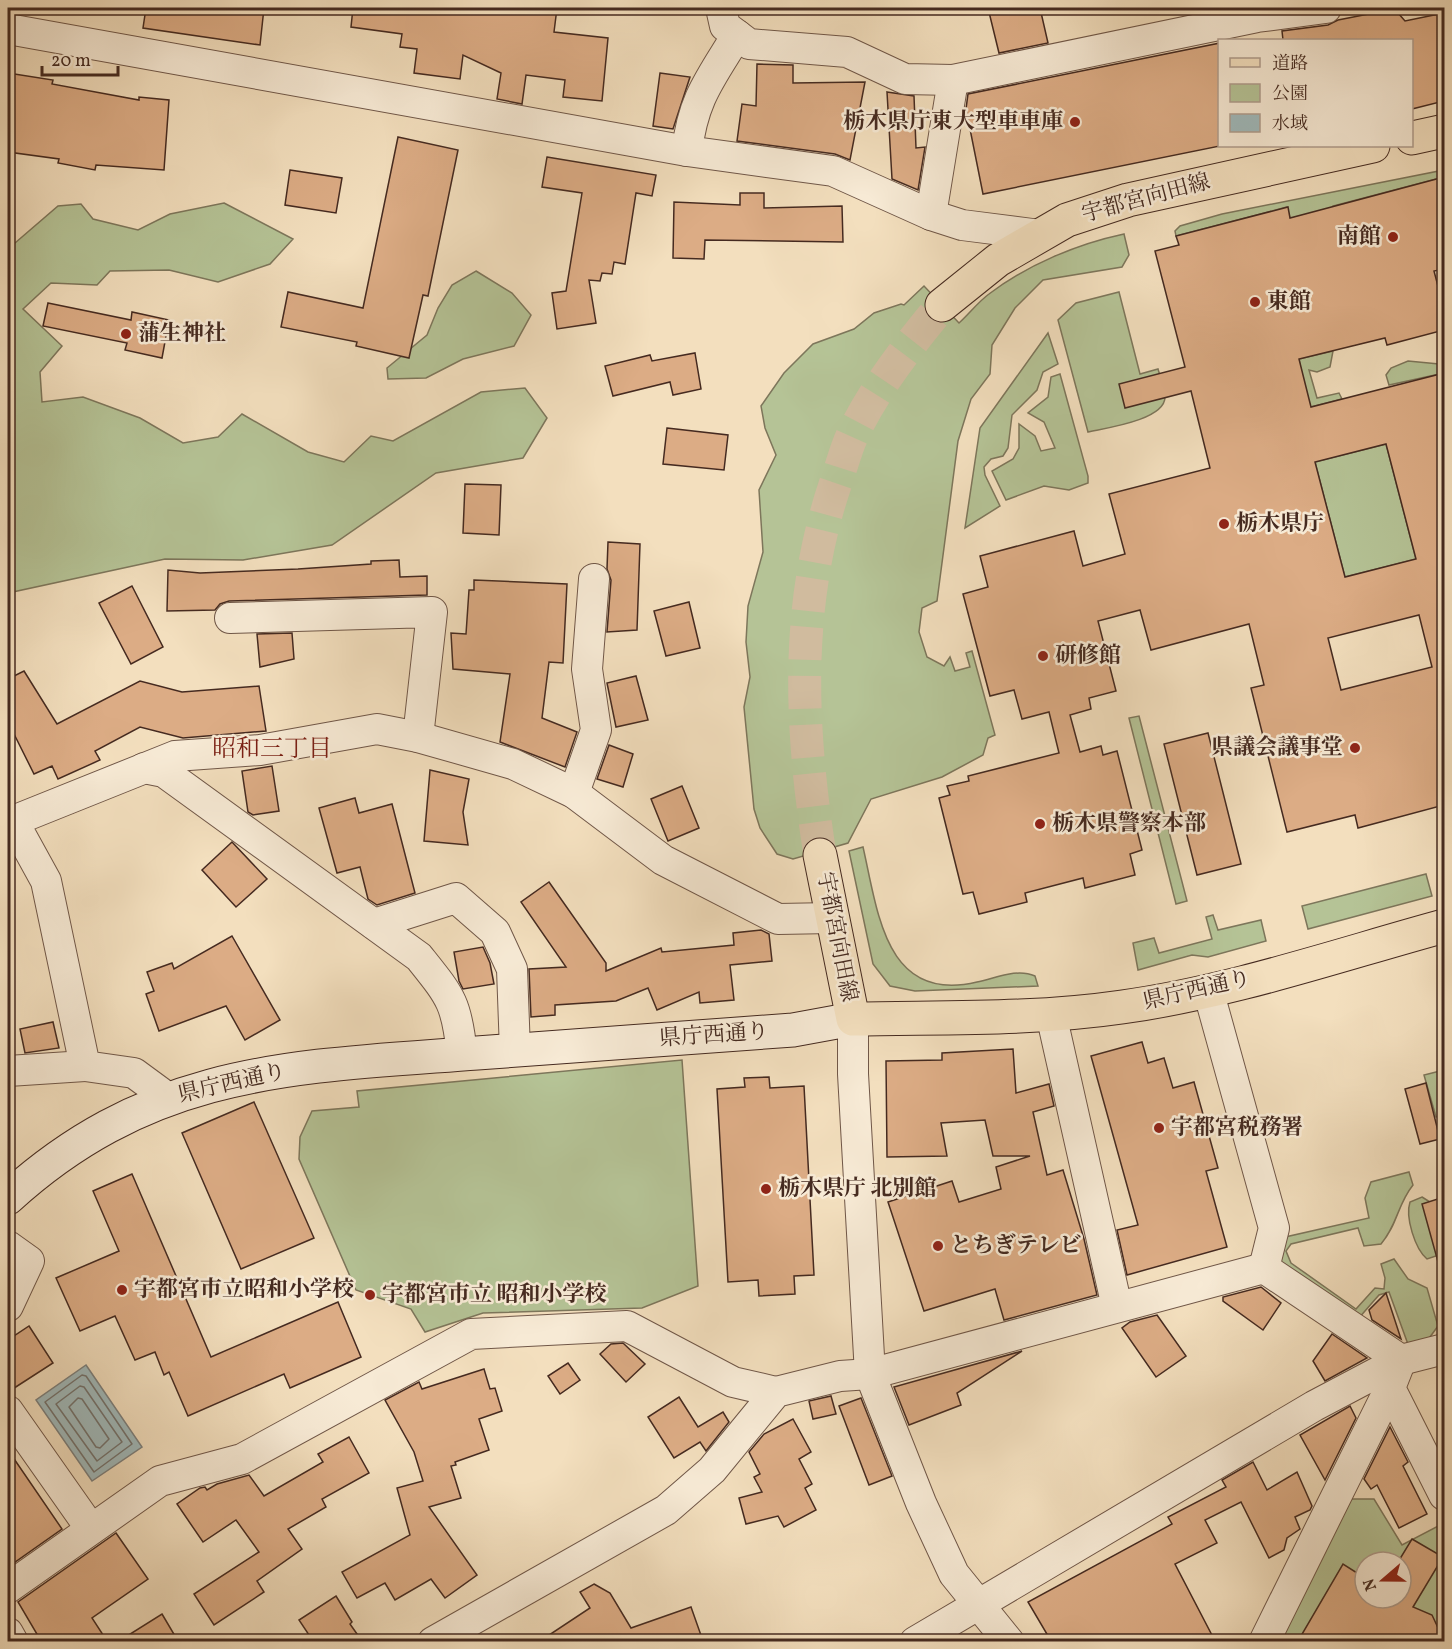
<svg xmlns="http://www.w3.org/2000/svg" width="1452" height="1649" font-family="Vollkorn,'Noto Serif JP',serif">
  <rect width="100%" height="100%" fill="#f3dfbe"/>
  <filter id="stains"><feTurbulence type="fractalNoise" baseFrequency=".00333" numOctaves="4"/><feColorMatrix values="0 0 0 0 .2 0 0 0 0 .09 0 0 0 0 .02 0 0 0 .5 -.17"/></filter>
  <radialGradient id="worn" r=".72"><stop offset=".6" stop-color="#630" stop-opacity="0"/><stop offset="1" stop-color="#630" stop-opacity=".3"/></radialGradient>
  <g fill="#b5c396" stroke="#7d765b" stroke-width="1.5" fill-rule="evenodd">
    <polygon points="1444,170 1444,177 1333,206 1355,291 1290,218 1287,207 1176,236 1175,231 1180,226 1222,214"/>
    <polygon points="224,203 293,239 270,264 218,282 169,270 110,271 97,285 51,283 23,309 62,346 40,372 42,402 83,397 140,418 183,443 218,437 242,414 308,452 344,462 371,436 393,441 481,392 525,388 547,418 523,458 436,473 332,545 243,560 165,559 8,593 8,249 58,206 81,204 93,219 138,230 170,214"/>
    <path d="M1124 234 1129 255 1122 267 1043 280 1015 308 992 345 990 374 971 399 958 441 937 601 922 608 919 632 927 657 944 666 950 657 955 671 970 667 966 653 972 651 995 735 988 738 983 755 942 777 871 799 848 843 793 859 777 854 760 828 754 809 744 707 750 677 746 642 748 606 763 552 759 490 776 455 765 428 761 406 784 373 813 344 854 329 874 313 901 304 904 305 924 286 959 323C969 314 978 302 989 294 1027 265 1077 244 1124 234Z"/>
    <polygon points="476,271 512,293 531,315 514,346 463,359 426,378 388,379 387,368 427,335 438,308 452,285"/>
    <path d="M1119 292 1140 374 1158 369C1160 377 1166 389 1165 397 1165 420 1106 428 1088 432L1058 320 1076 303Z"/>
    <polygon points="1048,333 1058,364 1043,372 1037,390 1012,415 1008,448 1003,456 991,459 984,467 985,475 1000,506 965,528 980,428"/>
    <polygon points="1333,351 1330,367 1317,372 1309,370 1317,398 1339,393 1342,399 1307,408 1299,359"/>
    <polygon points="1408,361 1439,364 1444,367 1444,373 1389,385 1386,375 1391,368"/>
    <polygon points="1060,374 1088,476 1088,483 1069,490 1044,486 1006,500 992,471 1013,459 1019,448 1019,424 1035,436 1041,451 1055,448 1044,422 1028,413 1048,397 1051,377"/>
    <polygon points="1386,444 1416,559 1345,577 1315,462"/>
    <polygon points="1139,716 1187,901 1176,904 1129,718"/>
    <path d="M863 847C878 912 885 1004 977 982 996 978 1017 968 1035 976L1038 986 915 991 890 986 873 964 849 851Z"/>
    <polygon points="1426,874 1432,896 1308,929 1302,906"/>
    <polygon points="1213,915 1218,930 1261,920 1266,941 1208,957 1192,955 1138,970 1133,943 1154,938 1159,953 1212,939 1206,917"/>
    <polygon points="682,1060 698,1286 642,1308 483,1313 425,1332 411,1309 356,1290 299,1159 300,1137 312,1111 359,1107 357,1091"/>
    <polygon points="1444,1070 1444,1114 1436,1117 1424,1075"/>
    <path d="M1409 1172 1413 1185C1397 1205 1398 1224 1381 1244L1364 1246 1358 1228 1291 1244 1286 1251 1291 1263 1356 1309 1375 1288 1384 1289 1385 1278 1381 1264 1394 1259 1408 1279 1427 1288 1438 1326 1427 1341 1409 1347 1389 1292 1379 1295 1358 1319 1282 1266 1277 1250 1281 1238 1369 1218 1365 1198 1371 1182Z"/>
    <path d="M1422 1197 1430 1202 1439 1255 1427 1259C1415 1249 1405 1217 1410 1202Z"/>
    <path d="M1340 1499H1374L1402 1545 1444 1523V1641L1269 1642ZM1365 1562H1401V1598H1365Z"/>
  </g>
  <polygon fill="#a0babc" stroke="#7c807e" stroke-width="1.5" points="86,1365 142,1447 92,1481 36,1400"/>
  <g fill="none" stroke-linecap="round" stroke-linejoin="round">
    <g stroke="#72726e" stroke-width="1.5">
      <polygon points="82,1375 86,1376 132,1444 94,1472 45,1402"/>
      <polygon points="80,1386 84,1387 122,1442 97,1461 56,1404"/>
      <polygon points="78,1398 82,1399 109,1439 100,1448 96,1447 69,1407"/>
    </g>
  </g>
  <g fill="#dcac85" stroke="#452a20" stroke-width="1.5" fill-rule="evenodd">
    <polygon points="146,8 264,8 260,45 143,28"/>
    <polygon points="353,8 557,8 554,32 608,38 602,101 563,97 565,80 526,75 522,104 497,99 501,73 463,55 460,79 414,73 417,49 400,47 402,34 351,27"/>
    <polygon points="988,8 1040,8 1048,43 999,53"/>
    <polygon points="1389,10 1398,13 1405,21 1444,13 1444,101 1412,109 1412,40 1283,40 1282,31 1328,25 1338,20"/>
    <polygon points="1220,43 1220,146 983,194 966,109 968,94"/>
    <polygon points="757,64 793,65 793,83 865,82 850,160 835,154 737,141 742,104 756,106"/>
    <polygon points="8,73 53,80 52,84 139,100 139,97 169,100 164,170 96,165 95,170 58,163 59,159 8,152"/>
    <polygon points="660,73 690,77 673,129 653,126"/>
    <polygon points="887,92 914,96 916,148 925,147 918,190 892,179"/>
    <polygon points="398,137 458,150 428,296 423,295 409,358 356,346 357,342 281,327 288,292 363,308"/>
    <polygon points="547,157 656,175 652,196 636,193 625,264 614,262 612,274 602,273 600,281 589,280 596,323 557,329 552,293 566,291 582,193 542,187"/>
    <polygon points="290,170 342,178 336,213 285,205"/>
    <path d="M1444 177V269L1434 271 1444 309V330L1387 345 1385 338 1299 359 1311 407 1444 373V805L1358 828 1355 815 1287 832 1251 688 1264 685 1249 624 1151 650 1140 610 1098 621 1116 691 1089 698 1091 709 1070 715 1080 752 1101 746 1103 755 1117 751 1142 850 1130 854 1135 875 1085 888 1083 878 1025 893 1027 902 979 914 973 892 963 894 939 798 950 795 947 786 969 781 968 776 1059 753 1049 712 1022 719 1014 690 990 696 963 594 988 587 980 556 1074 531 1083 566 1125 554 1109 494 1210 468 1191 391 1125 408 1119 384 1185 367 1155 251 1179 245 1176 236 1288 207 1290 218ZM1386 444 1416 559 1345 577 1315 462ZM1419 615 1432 667 1341 690 1328 638Z"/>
    <polygon points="740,193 764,193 764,208 842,206 843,242 705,240 704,259 673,258 674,202 740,205"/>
    <polygon points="48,303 131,320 132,312 169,320 162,358 125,350 127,343 43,326"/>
    <polygon points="695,353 701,389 673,395 670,382 613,396 605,366 650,355 652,361"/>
    <polygon points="667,428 728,435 724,470 663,464"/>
    <polygon points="465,484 501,485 499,535 463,533"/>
    <polygon points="608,542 640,544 637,630 607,632 611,580 607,569"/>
    <polygon points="399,560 400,577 427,576 427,595 229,601 220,604 215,610 167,611 168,570 200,573 298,569 371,564 371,561"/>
    <polygon points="474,580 567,584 563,663 549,662 542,718 577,732 565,767 500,742 510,674 453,669 451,633 466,634 469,590 474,590"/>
    <polygon points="132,586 163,647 131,664 99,603"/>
    <polygon points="689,602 700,648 666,656 654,611"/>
    <polygon points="292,633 294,659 260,667 257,634"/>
    <polygon points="24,671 57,724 140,681 182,692 259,686 266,731 183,738 140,727 95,751 100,760 58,779 52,766 34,774 13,732 8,735 8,679"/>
    <polygon points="636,676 648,720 616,727 607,683"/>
    <polygon points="1208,733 1241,864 1197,875 1164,744"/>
    <polygon points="609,745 633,754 623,787 597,779"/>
    <polygon points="272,766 279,811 253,815 248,812 242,771"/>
    <polygon points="430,770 469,779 463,812 468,845 424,841"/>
    <polygon points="682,786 699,828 668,841 651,799"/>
    <polygon points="355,798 359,813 392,804 415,893 377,905 368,899 360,867 337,873 319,808"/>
    <polygon points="232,842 267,879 236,907 202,870"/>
    <polygon points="549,882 606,963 606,971 661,948 662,952 734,945 733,933 761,930 769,934 772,961 730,965 734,1000 700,1003 699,992 657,1010 648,988 616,1001 555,1005 555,1015 531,1017 529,969 566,967 521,902"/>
    <polygon points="232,936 280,1020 245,1040 226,1006 159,1031 146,994 154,991 147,972 172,963 174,969"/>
    <polygon points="483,947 490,963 494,984 463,989 459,981 454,952"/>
    <polygon points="53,1022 59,1048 25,1053 20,1029"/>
    <polygon points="1142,1042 1148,1063 1164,1058 1173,1088 1194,1082 1218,1168 1206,1171 1227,1247 1127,1275 1117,1230 1138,1225 1091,1056"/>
    <polygon points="1013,1049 1016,1093 1049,1084 1054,1106 1033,1112 1047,1175 1063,1170 1084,1239 1097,1295 1004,1320 995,1289 924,1311 888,1202 952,1181 959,1202 1001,1189 996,1167 1030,1156 993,1156 985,1120 941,1123 947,1156 887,1157 886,1061 942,1060 942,1053"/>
    <polygon points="769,1077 770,1088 804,1086 814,1275 794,1276 795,1294 759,1296 758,1280 728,1282 717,1089 745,1087 744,1078"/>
    <polygon points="1426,1083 1440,1139 1420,1144 1405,1089"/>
    <polygon points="254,1102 314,1238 241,1269 182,1133"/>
    <polygon points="132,1174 211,1357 338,1302 361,1357 290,1388 284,1374 188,1416 169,1372 164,1375 155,1352 135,1360 115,1316 80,1331 56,1278 119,1251 93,1191"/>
    <polygon points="1444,1197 1444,1261 1438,1262 1422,1204"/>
    <polygon points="1261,1287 1281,1303 1263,1330 1223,1301 1223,1297"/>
    <polygon points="1386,1293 1401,1339 1372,1320 1369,1310"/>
    <polygon points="1157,1315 1186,1356 1156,1377 1122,1328 1130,1322"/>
    <polygon points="29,1326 53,1363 8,1392 8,1340"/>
    <polygon points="1332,1334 1367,1358 1325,1381 1313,1361"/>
    <polygon points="623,1343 645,1364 626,1382 600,1354 611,1344"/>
    <polygon points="1022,1351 957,1393 961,1405 909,1425 894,1387"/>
    <polygon points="568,1363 580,1380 560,1394 548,1376"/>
    <polygon points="484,1369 490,1389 495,1388 502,1411 479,1419 489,1450 455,1462 456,1465 451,1466 461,1498 429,1507 477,1575 445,1598 431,1579 395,1600 385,1583 357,1598 342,1572 410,1535 397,1488 423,1481 414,1452 385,1400 419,1382 422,1389"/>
    <polygon points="831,1396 836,1414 813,1419 809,1401"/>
    <polygon points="679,1397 698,1427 723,1412 729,1422 706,1451 700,1442 674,1458 648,1417"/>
    <polygon points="861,1398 892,1476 869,1485 839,1406"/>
    <polygon points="1350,1406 1356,1418 1325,1480 1300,1435"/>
    <polygon points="793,1419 811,1452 799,1459 812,1484 805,1488 816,1510 784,1527 778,1516 746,1524 739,1498 762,1492 754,1477 760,1474 749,1452 764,1434"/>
    <polygon points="1390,1427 1408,1462 1403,1466 1427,1514 1399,1528 1377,1485 1371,1489 1364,1479"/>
    <polygon points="349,1437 369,1473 322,1499 326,1507 288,1529 302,1549 257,1581 264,1592 214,1625 194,1594 259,1552 236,1520 203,1542 177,1504 200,1488 205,1487 207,1490 217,1484 249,1475 264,1496 323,1462 318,1454"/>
    <polygon points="8,1450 62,1529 8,1567"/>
    <polygon points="1253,1462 1267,1490 1297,1472 1312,1506 1310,1510 1295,1517 1300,1529 1287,1538 1284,1550 1269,1558 1241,1502 1205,1520 1217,1543 1175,1564 1215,1641 1051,1641 1028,1602 1172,1524 1168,1517 1226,1487 1222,1480"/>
    <polygon points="116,1533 148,1579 92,1618 107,1641 41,1641 18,1602"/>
    <polygon points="1412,1539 1443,1557 1413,1607 1432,1615 1439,1630 1434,1641 1298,1641 1343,1564 1365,1578 1365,1598 1401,1598 1401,1562 1398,1562"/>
    <polygon points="594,1584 610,1593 631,1628 691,1607 703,1641 540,1641 590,1608 580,1592"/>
    <polygon points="336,1596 352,1622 350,1624 362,1641 313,1641 299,1620"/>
    <polygon points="162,1614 178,1641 119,1641"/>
  </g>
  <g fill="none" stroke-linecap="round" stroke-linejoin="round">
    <path stroke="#d0bb9e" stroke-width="33" stroke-dasharray="33 16" stroke-linecap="butt" d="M820 855C800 727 794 603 837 479 842 465 846 449 852 436 874 389 909 345 942 305"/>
    <defs>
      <g id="street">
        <polyline points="721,8 725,26 749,44 847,52 905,79 953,80"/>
        <polyline points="8,29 687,151 833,171 931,215 962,225 1040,235"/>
        <path d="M687 151C693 98 711 78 737 35"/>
        <polyline points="931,215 953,80 1257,17 1326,8"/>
        <polyline points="230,618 432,612 418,737"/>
        <path d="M144 768 164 772 419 957C451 997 457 1003 462 1055"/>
        <polyline points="574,793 596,730 587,669 594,579"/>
        <polyline points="374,924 456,898 495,932 512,969 515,1051"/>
        <polyline points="1208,990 1274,1228 1264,1268 1401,1360 1390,1388 1444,1495"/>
        <polyline points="1051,1014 1117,1307"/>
        <polyline points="853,1019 853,1074 870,1374 921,1503 954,1574 1009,1642"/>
        <polyline points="8,1071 85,1066"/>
        <polyline points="168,1098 134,1073 85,1066 46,881 13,821 175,756 260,750 377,729 418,737 513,764 574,793 663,860 778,919 832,918"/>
        <polyline points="8,1246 29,1261 8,1306"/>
        <polyline points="8,1411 91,1529"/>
        <polyline points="8,1588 160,1481 242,1459 471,1334 627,1326 733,1382 776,1392"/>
        <polyline points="8,1633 13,1642"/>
        <polyline points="433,1642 666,1510 712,1470 776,1392 840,1376 870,1374 1264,1268"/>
        <polyline points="915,1642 1314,1406 1401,1360 1444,1349"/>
        <polyline points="1264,1642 1390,1388"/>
      </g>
      <path id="secondary" d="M8 1198C152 1067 294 1067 477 1053 582 1045 688 1038 793 1030L853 1019"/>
      <g id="primary">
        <polyline points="1412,138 1444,131"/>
        <polyline points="942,305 998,260 1067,220 1128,200 1373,146"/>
        <path d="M820 855 853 1019C942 1017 1033 1020 1122 1007 1231 992 1338 955 1444 926"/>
      </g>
    </defs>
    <use href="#street" stroke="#705748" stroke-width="32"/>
    <use href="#secondary" stroke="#452a20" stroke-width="35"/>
    <use href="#primary" stroke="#452a20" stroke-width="35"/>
    <use href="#street" stroke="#f7ead5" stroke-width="30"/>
    <use href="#secondary" stroke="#f7ead5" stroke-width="33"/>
    <use href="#primary" stroke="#f3dfbe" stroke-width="33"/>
  </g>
  <g fill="#8f2418" stroke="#f7ead5" stroke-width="2">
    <circle cx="1075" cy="122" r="6"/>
    <circle cx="1393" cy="237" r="6"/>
    <circle cx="1255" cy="302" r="6"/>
    <circle cx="126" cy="334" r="6"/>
    <circle cx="1224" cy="524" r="6"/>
    <circle cx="1043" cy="656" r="6"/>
    <circle cx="1355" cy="748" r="6"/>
    <circle cx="1040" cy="824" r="6"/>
    <circle cx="1159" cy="1128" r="6"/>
    <circle cx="766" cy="1189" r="6"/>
    <circle cx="938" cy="1246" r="6"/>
    <circle cx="122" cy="1290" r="6"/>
    <circle cx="370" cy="1295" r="6"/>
  </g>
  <g text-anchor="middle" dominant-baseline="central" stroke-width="5" stroke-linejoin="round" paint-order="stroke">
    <g font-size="22" font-weight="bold" fill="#452a20" stroke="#f7ead5" text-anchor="start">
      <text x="1063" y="122" text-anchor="end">栃木県庁東大型車車庫</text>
      <text x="1381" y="237" text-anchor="end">南館</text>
      <text x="1267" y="302">東館</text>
      <text x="138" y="334">蒲生神社</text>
      <text x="1236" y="524">栃木県庁</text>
      <text x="1055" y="656">研修館</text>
      <text x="1343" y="748" text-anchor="end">県議会議事堂</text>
      <text x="1052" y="824">栃木県警察本部</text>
      <text x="1171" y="1128">宇都宮税務署</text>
      <text x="778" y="1189">栃木県庁 北別館</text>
      <text x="950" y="1246">とちぎテレビ</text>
      <text x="134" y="1290">宇都宮市立昭和小学校</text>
      <text x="382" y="1295">宇都宮市立 昭和小学校</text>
    </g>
    <g font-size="22" fill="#452a20" stroke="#f7ead5">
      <text transform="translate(1146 199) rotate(-15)">宇都宮向田線</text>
      <text transform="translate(836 937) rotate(79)">宇都宮向田線</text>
      <text transform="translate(1197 991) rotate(-13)">県庁西通り</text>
      <text transform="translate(714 1036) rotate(-4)">県庁西通り</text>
      <text transform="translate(232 1084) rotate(-13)">県庁西通り</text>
    </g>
    <g font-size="24" fill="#7a1f14" stroke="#f7ead5">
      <text x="272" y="750">昭和三丁目</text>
    </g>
  </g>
  <rect width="1452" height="1649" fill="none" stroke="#f3dfbe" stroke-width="30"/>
  <rect x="9" y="9" width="1434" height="1631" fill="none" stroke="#452a20" stroke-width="3"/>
  <rect x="15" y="15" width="1422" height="1619" fill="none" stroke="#452a20" stroke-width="1.5"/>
  <rect x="1218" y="39" width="195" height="108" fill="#f7ead5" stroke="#b09d8d" stroke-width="1.5"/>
  <rect x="1230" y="58" width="30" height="9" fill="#f3dfbe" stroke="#b09d8d" stroke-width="1.5"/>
  <text x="1272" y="69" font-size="18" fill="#452a20">道路</text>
  <rect x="1230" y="84" width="30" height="18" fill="#b5c396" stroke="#b09d8d" stroke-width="1.5"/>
  <text x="1272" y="99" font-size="18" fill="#452a20">公園</text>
  <rect x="1230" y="114" width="30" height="18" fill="#a0babc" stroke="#b09d8d" stroke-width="1.5"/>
  <text x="1272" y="129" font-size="18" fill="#452a20">水域</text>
  <g transform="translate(1383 1580) rotate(250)"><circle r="28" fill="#f7ead5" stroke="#b09d8d" stroke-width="1.5"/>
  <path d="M0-4.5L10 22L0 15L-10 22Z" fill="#8f2418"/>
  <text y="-9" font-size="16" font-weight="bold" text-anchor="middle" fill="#452a20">N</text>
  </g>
  <path d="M42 66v9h76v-9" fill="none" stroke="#452a20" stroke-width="3"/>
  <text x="51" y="66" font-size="18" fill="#452a20" stroke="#f7ead5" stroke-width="4.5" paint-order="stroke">20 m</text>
  <rect width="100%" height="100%" filter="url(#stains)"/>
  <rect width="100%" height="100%" fill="url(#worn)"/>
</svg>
